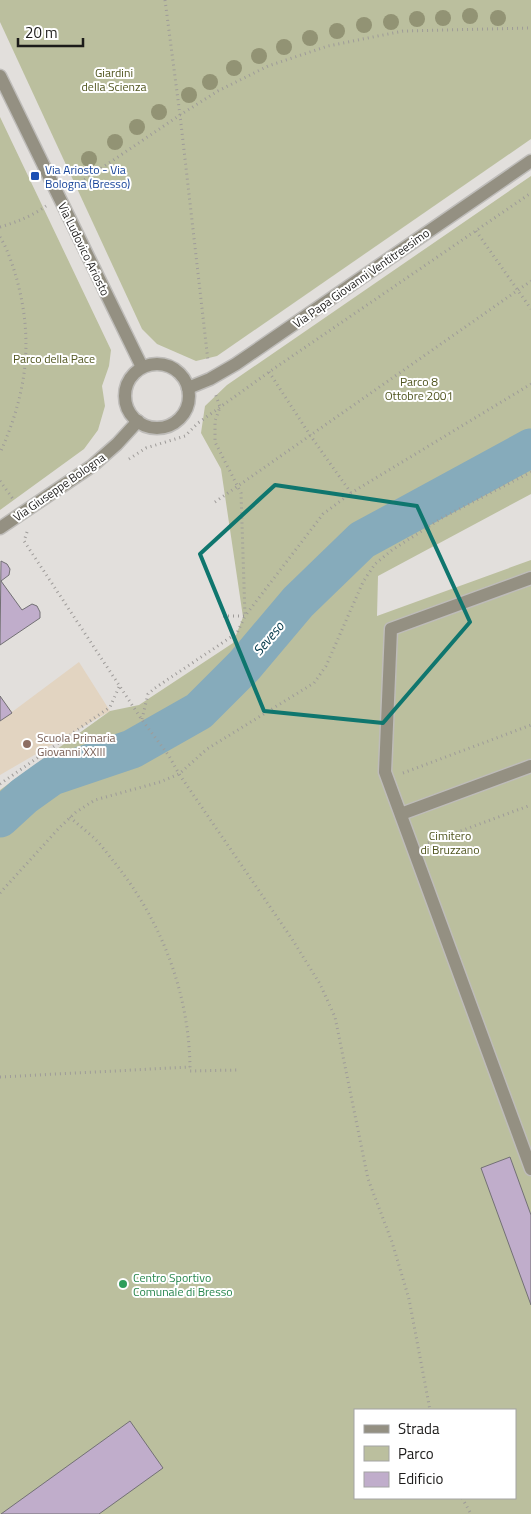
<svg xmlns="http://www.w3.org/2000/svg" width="531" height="1514" font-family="'Titillium Web',sans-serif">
  <rect width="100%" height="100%" fill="#e2dfdc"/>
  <polygon fill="#e2d4c1" points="79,662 110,711 0,775 0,696 12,712"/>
  <g fill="#bbbf9e" fill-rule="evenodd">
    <polygon points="0,0 531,0 531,139 217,356 196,361 157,344 142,329 0,22"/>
    <polygon points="0,117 111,350 109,366 102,386 105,406 98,430 84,449 0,510"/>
    <path d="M531 176V494L378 576 377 616 531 560V1514H0V790L110 711 139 705 233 643 243 617 221 469 201 433 205 406 227 385ZM355 1410H515V1498H355Z"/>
  </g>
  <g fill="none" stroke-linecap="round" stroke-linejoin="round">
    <polyline stroke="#86abbb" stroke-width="39" points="0,818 24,796 52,776 132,749 199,711 244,666 298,602 362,540 531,448"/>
  </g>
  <g fill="#c0adcb" stroke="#727074">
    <polygon points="1,561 7,564 10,569 9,575 1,581 22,610 32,604 37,606 40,612 40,618 0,645"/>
    <polygon points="0,696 12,713 0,721"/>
    <polygon points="510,1157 531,1215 531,1305 481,1168"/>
    <polygon points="130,1421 163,1468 99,1514 1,1514"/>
  </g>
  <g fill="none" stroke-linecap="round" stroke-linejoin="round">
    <defs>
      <g id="minor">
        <polyline points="0,76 142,367"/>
        <circle cx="157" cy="396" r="32"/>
        <polyline points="188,388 210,379 236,364 531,161"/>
        <polyline points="0,528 92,466 117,444 138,421"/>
        <polyline points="531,578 391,629 385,772 531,1169"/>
        <polyline points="401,814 531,766"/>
      </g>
    </defs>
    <use href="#minor" stroke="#bebcb9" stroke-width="15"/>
    <g stroke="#9e9b99" stroke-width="3" stroke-dasharray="1 4" stroke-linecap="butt">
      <polyline points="165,0 180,115 208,361"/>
      <polyline points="72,188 180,115 218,91 268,66 328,46 403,31 531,28"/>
      <path d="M0 227C17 222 32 216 46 206"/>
      <polyline points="476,231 531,309"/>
      <path d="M0 237C8 250 13 266 17 280 34 343 26 395 0 453"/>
      <polyline points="269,372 310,435 351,493"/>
      <polyline points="129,459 146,448 185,436 198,423 269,372 531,193"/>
      <polyline points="0,481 13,499"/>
      <polyline points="215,502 531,281"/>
      <polyline points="27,532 24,541 142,720 169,756 179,774 292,939 320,984 335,1017 368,1179 392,1242 409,1299 430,1410"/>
      <polyline points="223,616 245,616 323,514 351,493 531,384"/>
      <polyline points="142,719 148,694 155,688 237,633 245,616 241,493 215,442 215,421 220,407 215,393"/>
      <polyline points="403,773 531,725"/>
      <polyline points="0,784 110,707 119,687"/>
      <path d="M70 817C78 825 88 832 96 840 103 847 109 856 115 863 162 922 190 995 190 1071L238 1070"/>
      <polyline points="428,843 531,805"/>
      <polyline points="0,893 60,827 76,812 95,800 160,782 179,774 207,749 314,683 326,666 363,582 375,564 392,550 442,518 531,472"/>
      <polyline points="0,1077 190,1067"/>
      <polyline points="462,1498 471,1514"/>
    </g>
    <use href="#minor" stroke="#949082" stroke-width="12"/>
  </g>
  <g fill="#929374">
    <circle cx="470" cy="16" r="8"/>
    <circle cx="443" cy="18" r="8"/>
    <circle cx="498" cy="18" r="8"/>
    <circle cx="417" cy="19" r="8"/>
    <circle cx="391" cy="22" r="8"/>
    <circle cx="364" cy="25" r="8"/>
    <circle cx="337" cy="31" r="8"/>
    <circle cx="310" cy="38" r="8"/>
    <circle cx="284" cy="47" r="8"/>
    <circle cx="259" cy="56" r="8"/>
    <circle cx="234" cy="68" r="8"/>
    <circle cx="210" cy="82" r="8"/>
    <circle cx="189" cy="95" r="8"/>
    <circle cx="159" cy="112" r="8"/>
    <circle cx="137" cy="127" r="8"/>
    <circle cx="115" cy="142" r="8"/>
    <circle cx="89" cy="159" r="8"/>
  </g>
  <path fill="none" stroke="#0f766e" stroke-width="4" stroke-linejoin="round" d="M275 485 417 506 470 622 383 723 264 711 200 554Z"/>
  <rect fill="#1a4fb4" stroke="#fff" stroke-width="2" x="30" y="171" width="10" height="10" rx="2.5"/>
  <circle fill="#8d6e63" stroke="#fff" stroke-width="2" cx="27" cy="744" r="5"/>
  <circle fill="#2e9e5b" stroke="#fff" stroke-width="2" cx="123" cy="1284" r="5"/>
  <g text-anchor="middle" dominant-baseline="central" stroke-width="4" stroke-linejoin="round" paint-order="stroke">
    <g font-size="12" fill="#50551f" stroke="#fff">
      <text x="114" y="72">Giardini<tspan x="114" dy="14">della Scienza</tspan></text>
      <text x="54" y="358">Parco della Pace</text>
      <text x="419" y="381">Parco 8<tspan x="419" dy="14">Ottobre 2001</tspan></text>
      <text x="450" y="835">Cimitero<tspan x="450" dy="14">di Bruzzano</tspan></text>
    </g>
    <g font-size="12" fill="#164399" stroke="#fff" text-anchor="start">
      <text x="45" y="169">Via Ariosto - Via<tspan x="45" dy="14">Bologna (Bresso)</tspan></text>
    </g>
    <g font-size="12" fill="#1c1b1a" stroke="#fff">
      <text transform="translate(84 249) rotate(64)">Via Ludovico Ariosto</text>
      <text transform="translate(361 278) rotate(-35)">Via Papa Giovanni Ventitreesimo</text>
      <text transform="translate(59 487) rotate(-35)">Via Giuseppe Bologna</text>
    </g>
    <g font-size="12" fill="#785e54" stroke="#fff" text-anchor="start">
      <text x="37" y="737">Scuola Primaria<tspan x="37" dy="14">Giovanni XXIII</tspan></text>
    </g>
    <g font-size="12" fill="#27864d" stroke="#fff" text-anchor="start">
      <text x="133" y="1277">Centro Sportivo<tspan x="133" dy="14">Comunale di Bresso</tspan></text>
    </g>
    <g font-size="14" font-style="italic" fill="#003748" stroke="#fff">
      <text transform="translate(268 638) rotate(-50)">Seveso</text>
    </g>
  </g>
  <rect x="354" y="1409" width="162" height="90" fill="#ffffff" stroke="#a4a4a3"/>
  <rect x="364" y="1425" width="25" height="8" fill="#949082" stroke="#a4a4a3"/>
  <text x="398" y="1434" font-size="15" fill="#1c1b1a">Strada</text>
  <rect x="364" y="1446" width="25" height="15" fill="#bbbf9e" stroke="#a4a4a3"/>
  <text x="398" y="1459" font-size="15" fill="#1c1b1a">Parco</text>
  <rect x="364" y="1472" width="25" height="15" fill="#c0adcb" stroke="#a4a4a3"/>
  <text x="398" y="1484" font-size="15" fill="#1c1b1a">Edificio</text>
  <path d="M18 38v8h65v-8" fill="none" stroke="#1c1b1a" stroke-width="2.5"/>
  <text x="25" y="38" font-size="15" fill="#1c1b1a" stroke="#ffffff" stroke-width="4" paint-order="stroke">20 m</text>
</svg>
